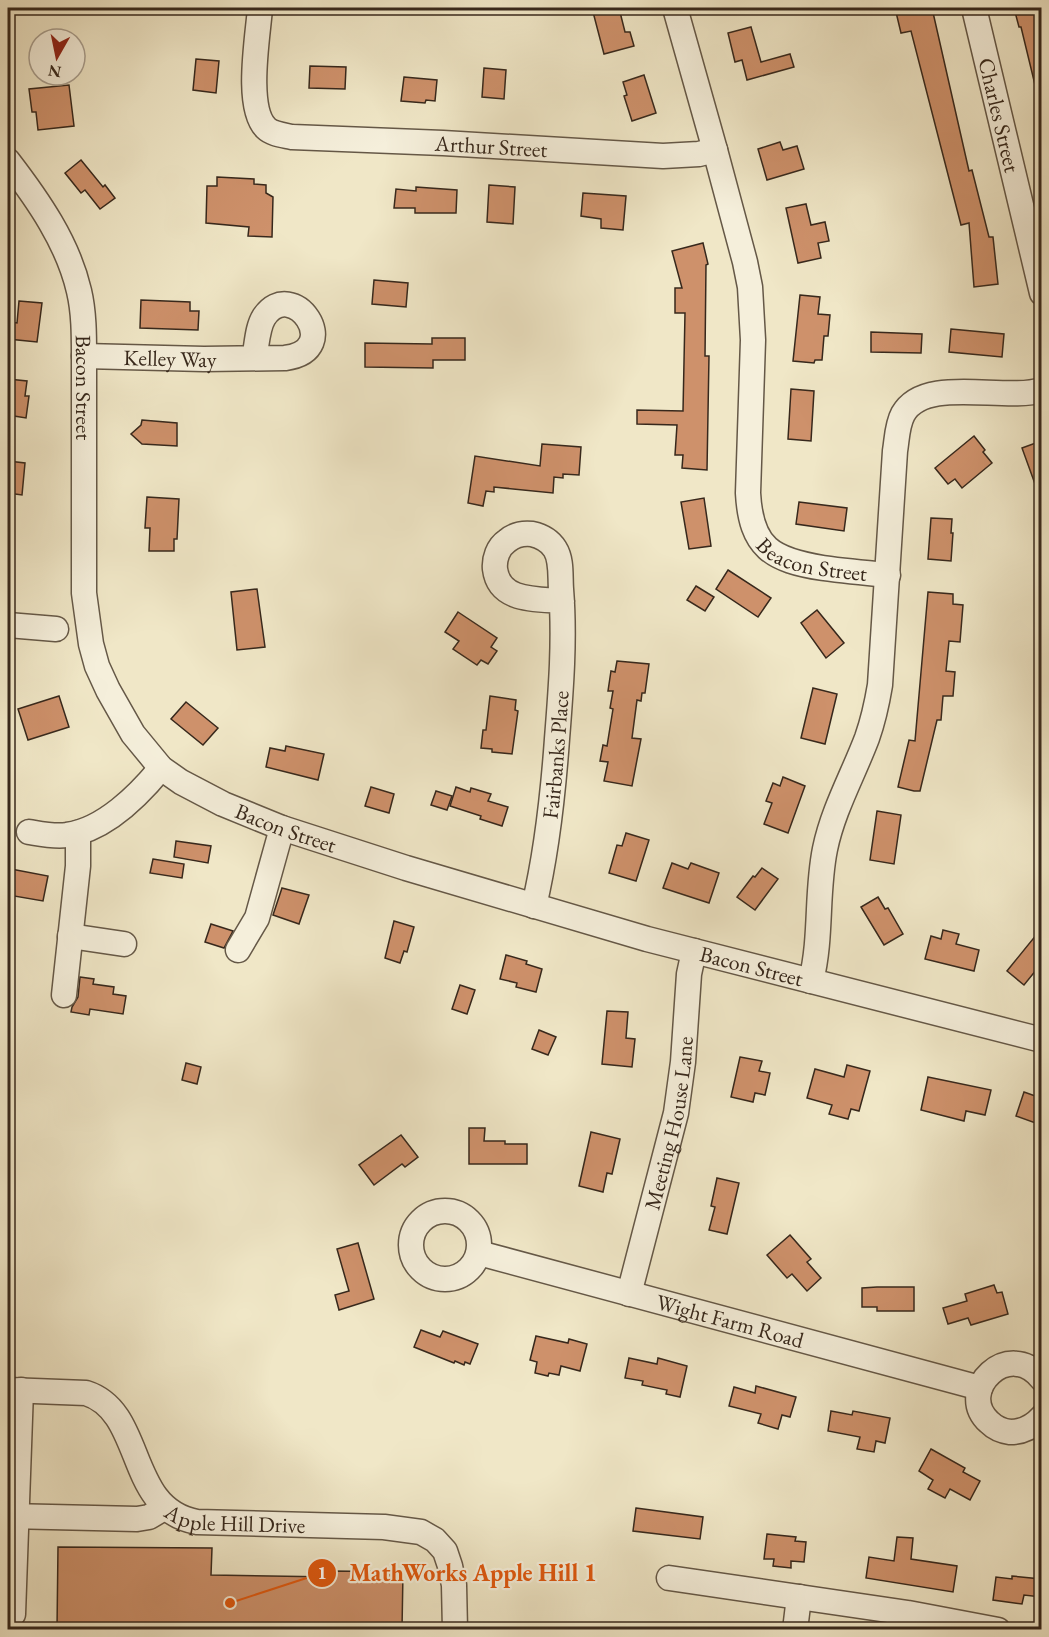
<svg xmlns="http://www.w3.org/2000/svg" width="1049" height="1637" font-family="'EB Garamond',serif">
  <rect width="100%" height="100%" fill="#f0e7c7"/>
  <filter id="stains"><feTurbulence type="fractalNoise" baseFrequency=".00333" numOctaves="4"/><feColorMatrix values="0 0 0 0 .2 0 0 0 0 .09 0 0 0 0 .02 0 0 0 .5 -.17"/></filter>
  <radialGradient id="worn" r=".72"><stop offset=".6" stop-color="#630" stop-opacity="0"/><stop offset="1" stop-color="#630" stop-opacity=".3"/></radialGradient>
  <g fill="#ce916b" stroke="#37281c" stroke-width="1.5">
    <polygon points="595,8 619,8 625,32 630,32 634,46 604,54 593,12 596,11"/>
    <polygon points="895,8 932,8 969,171 972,170 989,237 993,237 998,284 974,287 969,223 961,225 911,31 901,33"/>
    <polygon points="1014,8 1039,8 1041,16 1041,89 1036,89 1021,27 1019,27"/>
    <polygon points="751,27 761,62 790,54 794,67 747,80 742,60 735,62 728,33"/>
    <polygon points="196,59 219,61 216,93 193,90"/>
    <polygon points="310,66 346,67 345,89 309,88"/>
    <polygon points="484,68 506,70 504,99 482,97"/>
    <polygon points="644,75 656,113 632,121 624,96 627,95 623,82"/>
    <polygon points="404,77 437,80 435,101 426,100 425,103 401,101"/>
    <polygon points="69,85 74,126 38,130 36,112 32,112 29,89"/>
    <polygon points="780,142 783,150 797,146 804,169 767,180 758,149"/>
    <polygon points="81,160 103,187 105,185 115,198 100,209 85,190 81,193 65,173"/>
    <polygon points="217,177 254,179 254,184 266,185 266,193 273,197 272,237 248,236 249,227 206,223 207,186 217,186"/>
    <polygon points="489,185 515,187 513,224 487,222"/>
    <polygon points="416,187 457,190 456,213 415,213 415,208 394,208 396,189 416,191"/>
    <polygon points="583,193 626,196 623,230 601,228 601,219 581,216"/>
    <polygon points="806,204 811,225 825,222 829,241 818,243 821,258 798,263 786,208"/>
    <polygon points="703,243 708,264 706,265 705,356 709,356 707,470 682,468 683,455 675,455 677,425 637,424 637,410 683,411 685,313 675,313 675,288 682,288 672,251"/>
    <polygon points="374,280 408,283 406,307 372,304"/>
    <polygon points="800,295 820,297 818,314 830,315 828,336 824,336 822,360 815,360 814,363 793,361"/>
    <polygon points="141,300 190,302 190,311 199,311 198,330 140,328"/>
    <polygon points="19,301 42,303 37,342 8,339 10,322 17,323"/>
    <polygon points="951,329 1004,334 1002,357 949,352"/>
    <polygon points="871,332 922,334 921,353 871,352"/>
    <polygon points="432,338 465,338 465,360 433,360 433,368 365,367 365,343 432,344"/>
    <polygon points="8,379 27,381 25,396 29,396 26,418 8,415"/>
    <polygon points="791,389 814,391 811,441 788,439"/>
    <polygon points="142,420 177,423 177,446 142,444 131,434 141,425"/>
    <polygon points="974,436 985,450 983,452 992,463 962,488 955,479 948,484 935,468"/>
    <polygon points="1041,441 1041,495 1039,495 1022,448"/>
    <polygon points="542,444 581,447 579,475 563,474 563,478 554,477 553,493 494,487 494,492 486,491 483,506 468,503 475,456 540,466"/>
    <polygon points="8,461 25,463 22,495 8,493"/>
    <polygon points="147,497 179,499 177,539 174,539 174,551 149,551 150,528 145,528"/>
    <polygon points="704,498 711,546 689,549 681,502"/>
    <polygon points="799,502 847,508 844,531 796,524"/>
    <polygon points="931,518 952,519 951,533 953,533 951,561 928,559"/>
    <polygon points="728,570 771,598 758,617 716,589"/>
    <polygon points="696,586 714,597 705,611 687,600"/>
    <polygon points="257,589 265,647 237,650 231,592"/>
    <polygon points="928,592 953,594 953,604 963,605 960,642 949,641 946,671 955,672 953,696 943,696 941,720 937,720 920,791 914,791 898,787 909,740 915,741"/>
    <polygon points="817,610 844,643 826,658 801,623"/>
    <polygon points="458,612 497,638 491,647 497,651 488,664 481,660 477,665 453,649 459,641 445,632"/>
    <polygon points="617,661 649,664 645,693 642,693 641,701 637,700 632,738 641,739 632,786 604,781 608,762 600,761 603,745 607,746 613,709 610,708 613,691 608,691 611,671 615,672"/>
    <polygon points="813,688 837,694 825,744 801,738"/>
    <polygon points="59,696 69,727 28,740 18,709"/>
    <polygon points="490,696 516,700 515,710 518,711 512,754 492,752 492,749 481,748 483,730 486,730"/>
    <polygon points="186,702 218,728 203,745 171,719"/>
    <polygon points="286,746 324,754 318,780 266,767 270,748 285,751"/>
    <polygon points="783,777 805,786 788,833 764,824 772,803 766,801 773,783 780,786"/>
    <polygon points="371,787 394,794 389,813 365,806"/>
    <polygon points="456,787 470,792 471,788 491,794 488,801 508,807 502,826 480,819 481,816 450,806"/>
    <polygon points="436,791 452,796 447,810 431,805"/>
    <polygon points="877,811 901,815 894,864 870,860"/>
    <polygon points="626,833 649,840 636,881 609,873 617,845 622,846"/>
    <polygon points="176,841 211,846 208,863 174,857"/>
    <polygon points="153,859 184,864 182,878 150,873"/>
    <polygon points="672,863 688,869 691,863 719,873 709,903 663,888"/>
    <polygon points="762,868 778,879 755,910 737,897 753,876 755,877"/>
    <polygon points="11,869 48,876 43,901 8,895"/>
    <polygon points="282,888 309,895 299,924 273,915"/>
    <polygon points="878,897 885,909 888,908 903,934 884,945 861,907"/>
    <polygon points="394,921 414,927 407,952 404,951 400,963 385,958"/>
    <polygon points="211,924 233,931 224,948 205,942"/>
    <polygon points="1041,929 1041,964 1024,985 1007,971"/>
    <polygon points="943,930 959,934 956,944 979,950 974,971 925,959 931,936 941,939"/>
    <polygon points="506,955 527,961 526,964 542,969 536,992 516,987 517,983 500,979"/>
    <polygon points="80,977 94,979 93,984 114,987 113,994 126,996 123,1014 90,1009 89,1015 71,1012 72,1007 78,997"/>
    <polygon points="460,985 475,990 467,1014 452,1009"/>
    <polygon points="607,1011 628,1012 626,1038 635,1039 632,1067 602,1064"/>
    <polygon points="539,1030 556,1037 548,1055 532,1049"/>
    <polygon points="740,1057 762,1061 759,1071 770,1073 765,1095 755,1093 753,1102 731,1097"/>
    <polygon points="186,1063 201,1067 197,1084 182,1080"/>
    <polygon points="847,1065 870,1071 859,1111 851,1109 848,1119 829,1114 832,1105 807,1098 815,1069 844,1077"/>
    <polygon points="928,1077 991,1090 985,1115 966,1111 964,1121 921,1110"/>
    <polygon points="1024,1092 1041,1098 1041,1125 1016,1116"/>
    <polygon points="469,1128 485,1128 484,1141 505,1141 505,1144 527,1144 527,1164 469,1164"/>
    <polygon points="591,1132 620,1139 612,1174 607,1173 603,1192 579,1186"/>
    <polygon points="401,1135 418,1157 405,1167 402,1164 374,1185 359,1165"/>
    <polygon points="717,1178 739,1183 727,1234 709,1230 715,1207 711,1206"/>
    <polygon points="790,1235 811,1259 807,1262 821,1278 807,1291 792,1274 787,1278 767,1255"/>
    <polygon points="358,1243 374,1299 339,1310 335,1295 349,1291 337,1249"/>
    <polygon points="994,1285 997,1293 1002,1292 1008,1314 971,1325 968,1318 948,1324 943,1308 967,1301 965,1294"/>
    <polygon points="877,1287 914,1287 914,1311 877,1311 877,1307 862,1307 862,1288"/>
    <polygon points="421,1330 440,1337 443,1331 478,1344 470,1364 465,1362 464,1365 455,1361 454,1363 414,1347"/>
    <polygon points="536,1336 568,1343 569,1339 587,1344 580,1371 561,1366 559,1375 549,1373 548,1376 535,1373 537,1362 530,1360"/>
    <polygon points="629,1358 657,1364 658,1358 687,1366 680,1397 666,1394 667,1390 642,1385 643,1381 625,1378"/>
    <polygon points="756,1386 796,1397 790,1417 782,1415 778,1429 758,1423 761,1414 729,1406 734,1387 755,1393"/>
    <polygon points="831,1411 852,1415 853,1411 890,1418 885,1443 876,1441 874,1452 857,1449 860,1437 828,1431"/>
    <polygon points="931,1449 965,1468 963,1472 980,1481 970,1500 950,1489 945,1498 928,1489 933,1480 919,1471"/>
    <polygon points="636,1508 703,1517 700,1539 633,1531"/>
    <polygon points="767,1534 796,1537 795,1541 806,1542 804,1562 791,1561 791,1568 773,1566 774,1559 764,1559"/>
    <polygon points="897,1537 913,1538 911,1559 957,1566 953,1592 866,1578 869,1557 894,1561"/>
    <polygon points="58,1547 212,1548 211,1575 333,1577 333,1571 403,1572 402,1629 57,1629"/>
    <polygon points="1012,1576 1041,1579 1041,1597 1024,1595 1022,1604 993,1600 996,1577 1012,1579"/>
  </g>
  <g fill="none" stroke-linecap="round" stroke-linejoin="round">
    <defs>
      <g id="minor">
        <path id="s1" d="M260 8C258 36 245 107 266 128 272 134 283 135 292 137L443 143 663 156 699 154 715 150"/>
        <path id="s2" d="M675 8 715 150 745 262 750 287 753 340 748 493C751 548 772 560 823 568 845 571 866 573 888 575"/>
        <path id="s3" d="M974 8 1042 293"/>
        <path id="s4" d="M8 161C38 200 68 243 79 291 84 312 84 335 84 356V593L91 644 97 666 108 690 133 734 161 768 181 782 223 804 282 828 406 868 647 939 1042 1040"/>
        <path id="s5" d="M84 356 204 359 285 358C346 350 292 275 264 317 257 328 257 346 254 358"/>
        <polyline points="8,625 56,629"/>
        <path d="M29 832C41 834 55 837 67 835 104 830 139 795 161 768"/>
        <path id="s6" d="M534 906C547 851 553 795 557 739 561 689 565 639 561 589 560 576 562 560 555 549 550 541 541 536 532 534 523 533 514 535 507 541 498 547 494 559 495 569 499 602 537 599 562 601"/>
        <polyline points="70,936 124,944"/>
        <polyline points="238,950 257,918 282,828"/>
        <path d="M811 981C822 937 816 893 825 849 833 810 853 775 867 738 873 721 877 703 880 685L895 451C897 439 897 425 903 414 925 375 1004 402 1042 390"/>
        <polyline points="64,995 78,866 78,833"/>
        <circle cx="445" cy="1245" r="34"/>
        <path id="s7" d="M479 1253 980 1388"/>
        <path id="s8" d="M629 1294 676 1113 683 1062 689 974 694 951"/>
        <path d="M1042 1379C1009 1337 955 1391 989 1422 995 1428 1002 1431 1010 1432 1023 1432 1033 1427 1042 1417"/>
        <path id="s9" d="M8 1390 86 1393C146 1412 125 1509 197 1522L384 1527 421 1532 435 1540 445 1551 450 1566 454 1585 455 1630"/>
        <polyline points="8,1516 137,1519 149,1517 164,1508"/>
        <polyline points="669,1578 908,1613 998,1630"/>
        <polyline points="13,1614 21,1390"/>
        <polyline points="795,1630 799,1597"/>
      </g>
    </defs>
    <use href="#minor" stroke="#655847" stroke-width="27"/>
    <use href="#minor" stroke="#f5efdb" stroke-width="24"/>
  </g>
  <g text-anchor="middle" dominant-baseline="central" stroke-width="4.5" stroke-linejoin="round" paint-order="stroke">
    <g font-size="22" fill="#37281c" stroke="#f5efdb">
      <text stroke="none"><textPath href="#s3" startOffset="110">Charles Street</textPath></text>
      <text stroke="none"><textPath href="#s1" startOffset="350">Arthur Street</textPath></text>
      <text stroke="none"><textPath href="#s5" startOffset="86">Kelley Way</textPath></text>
      <text stroke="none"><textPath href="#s4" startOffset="246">Bacon Street</textPath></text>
      <text stroke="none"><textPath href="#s2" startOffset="602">Beacon Street</textPath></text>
      <text stroke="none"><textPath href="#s6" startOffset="153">Fairbanks Place</textPath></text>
      <text stroke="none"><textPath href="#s4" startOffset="786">Bacon Street</textPath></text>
      <text stroke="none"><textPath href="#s4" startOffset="1272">Bacon Street</textPath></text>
      <text stroke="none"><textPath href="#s8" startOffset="176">Meeting House Lane</textPath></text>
      <text stroke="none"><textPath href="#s7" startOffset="260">Wight Farm Road</textPath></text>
      <text stroke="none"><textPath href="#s9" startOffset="294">Apple Hill Drive</textPath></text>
    </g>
  </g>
  <path fill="none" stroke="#df570d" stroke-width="2" d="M230 1603L322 1573"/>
  <g fill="#df570d" stroke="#f5efdb" stroke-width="2">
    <circle cx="230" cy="1603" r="6"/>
    <circle cx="322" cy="1573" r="15"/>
  </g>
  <g font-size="18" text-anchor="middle" font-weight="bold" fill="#fff">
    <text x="322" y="1579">1</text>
  </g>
  <g font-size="24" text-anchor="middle" font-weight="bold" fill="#df570d" stroke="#f5efdb" stroke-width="4.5" stroke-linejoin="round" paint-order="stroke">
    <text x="473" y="1581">MathWorks Apple Hill 1</text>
  </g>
  <rect width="1049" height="1637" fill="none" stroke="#f0e7c7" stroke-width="30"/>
  <rect x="9" y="9" width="1031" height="1619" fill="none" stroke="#37281c" stroke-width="3"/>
  <rect x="15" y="15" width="1019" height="1607" fill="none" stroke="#37281c" stroke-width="1.5"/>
  <g transform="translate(57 57) rotate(189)"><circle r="28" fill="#f5efdb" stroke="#a99f8f" stroke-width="1.5"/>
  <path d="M0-4.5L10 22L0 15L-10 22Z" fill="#8f2418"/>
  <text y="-9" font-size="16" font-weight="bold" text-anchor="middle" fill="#37281c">N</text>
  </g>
  <rect width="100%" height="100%" filter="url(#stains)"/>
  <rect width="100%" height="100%" fill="url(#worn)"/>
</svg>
